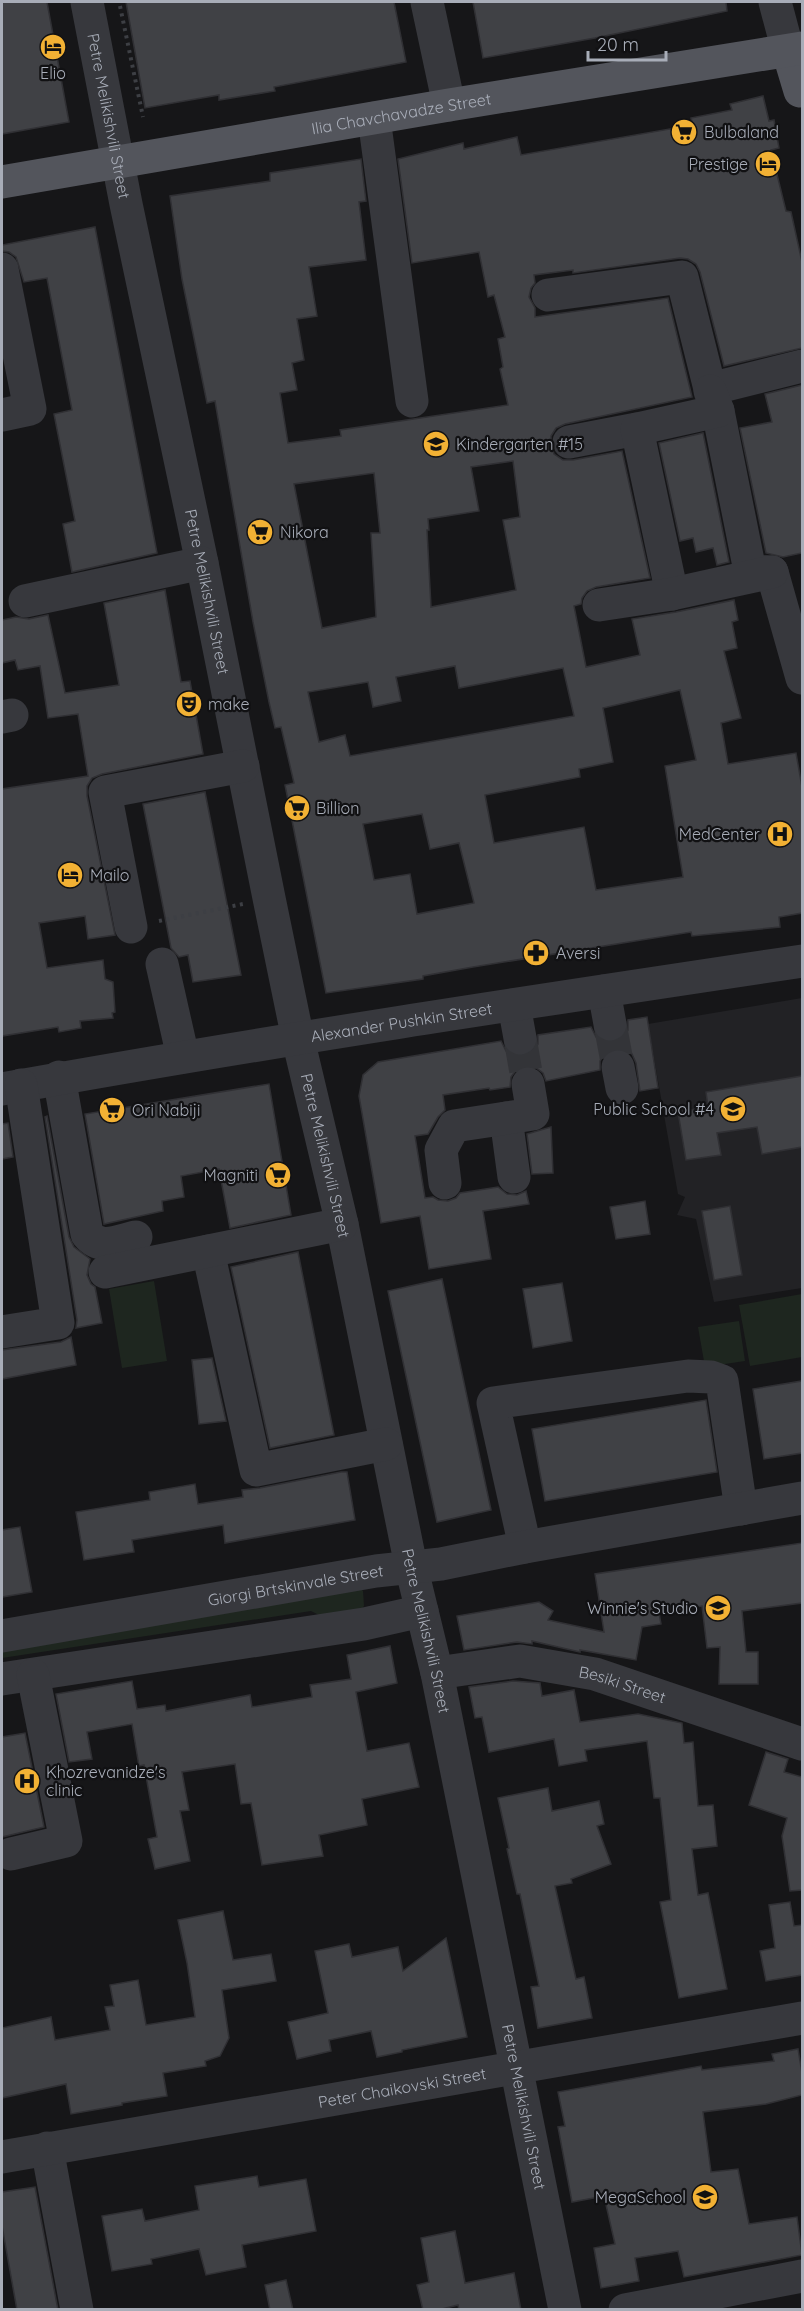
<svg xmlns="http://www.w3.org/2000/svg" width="804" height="2311" font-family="Quicksand,sans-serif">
  <rect width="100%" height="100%" fill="#161618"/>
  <polygon fill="#222225" points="802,998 802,1288 714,1302 696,1219 677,1215 685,1197 678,1194 648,1024"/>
  <g fill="#1e261f">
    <polygon points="154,1281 167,1361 122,1368 109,1289"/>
    <polygon points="802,1294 802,1357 750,1366 739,1305"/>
    <polygon points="739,1321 745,1361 705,1367 698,1327"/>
    <polygon points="356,1585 363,1591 364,1606 360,1611 323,1617 311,1611 2,1658 2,1643"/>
  </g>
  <g fill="#404145" stroke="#303034" stroke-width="1.5" fill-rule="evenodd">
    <polygon points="2,2 47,2 69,122 2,134"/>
    <polygon points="126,2 394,2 406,62 274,87 275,91 219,100 219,95 145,108"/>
    <polygon points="473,2 726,2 727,11 595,38 483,58"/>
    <path d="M763 96 769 121 774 120 779 148 771 150 786 211 791 212 802 262V348L724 366 700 272 696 264 688 259 680 258 573 273V270L534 275 535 283 531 288 529 297 535 308V317L668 298 692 397 565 424 556 428 551 436V445L554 454 563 460H573L622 451 650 578 596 587 587 591 582 598 581 604 574 606 586 667 640 655 632 619 676 612 734 600 738 620 732 622 737 648 724 651 741 718 721 723 728 764 796 753 802 787V913L779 917 780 927 692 936 691 932 473 967 423 976V979L326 993 285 785 294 783 281 727 275 728 269 702 253 622 215 401 207 403 182 279 170 196 270 181V173L361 159 366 201 359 202 366 260 309 267 317 316 297 319 304 360 292 363 297 390 280 393 288 443 341 436 340 430 508 405 500 369 503 367 498 339 505 337 494 295 488 297 479 252 412 263 398 159 463 143 464 149 517 137 521 155 693 125 691 118 732 110 730 104ZM513 461 520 517 503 520 516 590 431 607 427 530H429L428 519 479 511 471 467ZM374 473 380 533H371L376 617 322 628 294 484ZM455 666 459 688 563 668 574 716 350 756 345 735 319 742 308 692 368 682 373 707 401 701 396 677ZM680 690 696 760 665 766 683 877 596 890 584 827 494 843 485 795 580 777 579 769 613 762 603 708ZM422 814 430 849 459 843 474 903 417 914 410 874 374 880 363 824Z"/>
    <polygon points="95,227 157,553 72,572 63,524 75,521 54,414 72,410 47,278 24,282 16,257 9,252 2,251 2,245"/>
    <polygon points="802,385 802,553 783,557 766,553 740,428 772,422 765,394"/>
    <polygon points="703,433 729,562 717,565 713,548 696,552 693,538 680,541 659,443"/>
    <polygon points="165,590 181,682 190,681 203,754 102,774 92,778 87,786 87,796 115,935 88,939 85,916 39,923 47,968 103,960 105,979 113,982 115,1012 112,1013 113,1018 80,1021 81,1028 59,1032 58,1027 2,1036 2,789 88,776 78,714 48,718 40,666 18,670 15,660 2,663 2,620 16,617 29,619 48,615 65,693 119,685 104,603"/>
    <polygon points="205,792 241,975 193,982 188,955 179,957 171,948 143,804"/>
    <polygon points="647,1017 658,1088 640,1091 636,1063 632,1054 624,1049 614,1049 605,1053 600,1061 600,1070 546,1081 543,1073 535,1067 524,1066 516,1070 511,1077 510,1087 490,1090 489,1088 443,1095 445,1110 438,1117 428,1134 415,1136 425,1198 433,1197 438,1200 448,1201 456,1198 460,1193 498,1187 507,1194 517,1195 526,1191 529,1204 483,1211 491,1259 429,1269 420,1216 381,1223 359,1096 363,1075 378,1062 501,1041 506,1051 513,1055 523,1056 533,1052 538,1044 538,1035 591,1027 596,1037 603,1041 613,1042 623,1038 628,1030 628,1020"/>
    <polygon points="802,1076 802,1147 762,1154 757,1127 717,1133 721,1155 686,1160 678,1112 708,1107 706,1092"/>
    <polygon points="269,1084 291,1215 230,1228 219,1169 181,1176 184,1197 162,1201 163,1211 104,1224 85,1114"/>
    <polygon points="47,1116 69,1237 74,1247 90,1259 87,1275 91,1284 95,1287 102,1323 76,1328 77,1320 45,1117"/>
    <polygon points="8,1123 13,1157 2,1159 2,1124"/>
    <polygon points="551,1127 553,1173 532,1174 527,1134"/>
    <polygon points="645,1201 650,1234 616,1239 610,1207"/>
    <polygon points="730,1206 742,1275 714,1280 702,1211"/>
    <polygon points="298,1252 334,1435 270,1448 231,1267"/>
    <polygon points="442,1279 491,1510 437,1522 388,1291"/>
    <polygon points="562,1283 572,1341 533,1348 523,1289"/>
    <polygon points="71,1337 76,1365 2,1379 2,1350 61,1342"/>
    <polygon points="212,1358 226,1421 199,1424 192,1360"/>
    <polygon points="802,1381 802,1453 764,1459 753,1389"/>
    <polygon points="706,1400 717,1472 545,1501 532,1429"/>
    <polygon points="341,1472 347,1472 355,1520 225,1543 223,1525 132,1540 134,1552 84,1560 76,1512 150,1500 149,1492 195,1484 198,1504 243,1497 242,1490 260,1488"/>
    <polygon points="20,1527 32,1592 2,1597 2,1530"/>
    <polygon points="802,1543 802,1603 742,1611 746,1652 758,1652 758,1684 719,1684 720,1647 707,1648 702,1606 659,1613 661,1624 642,1627 636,1660 580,1650 580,1652 532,1641 532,1644 517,1642 464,1650 457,1616 539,1602 553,1611 548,1620 604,1632 595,1574"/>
    <polygon points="390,1646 397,1683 356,1692 367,1751 409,1743 419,1787 362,1799 367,1825 319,1835 323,1856 262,1865 251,1803 241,1804 235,1764 182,1772 189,1810 180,1811 190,1861 155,1869 148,1839 157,1837 144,1765 139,1766 132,1724 87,1732 92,1759 69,1762 56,1694 132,1681 137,1709 165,1705 166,1711 250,1695 252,1707 312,1697 310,1685 351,1679 347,1655"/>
    <polygon points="513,1681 540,1683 542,1696 574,1690 580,1722 638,1714 682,1723 684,1743 693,1742 698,1806 713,1805 717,1846 692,1849 698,1895 708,1893 727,1989 679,1998 660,1902 671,1900 660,1798 654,1798 647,1741 585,1750 587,1761 559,1766 554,1739 489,1752 482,1717 475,1718 469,1687"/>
    <polygon points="25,1733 44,1827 2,1837 2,1737"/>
    <polygon points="766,1752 788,1759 784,1772 802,1777 802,1890 790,1891 782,1836 787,1818 749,1805"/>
    <polygon points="548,1788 552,1811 599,1801 604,1824 597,1826 611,1864 571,1879 572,1883 555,1886 576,1979 584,1977 592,2018 538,2028 531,1987 539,1986 520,1894 517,1894 507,1849 509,1848 498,1798"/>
    <polygon points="790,1902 794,1926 802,1925 802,1975 766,1981 760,1951 775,1948 769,1905"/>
    <polygon points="223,1911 233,1960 271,1954 276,1981 222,1990 229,2038 220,2056 205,2061 206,2066 163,2073 167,2096 122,2103 122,2105 71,2114 66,2084 2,2098 2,2028 51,2017 55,2040 110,2030 105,2007 114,2006 110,1985 138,1980 146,2025 195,2017 187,1963 178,1920"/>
    <polygon points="446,1938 467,2037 402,2050 402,2052 377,2057 371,2031 329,2040 331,2051 297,2059 288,2022 328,2013 315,1951 349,1944 352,1957 398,1947 403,1971"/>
    <polygon points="798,2049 802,2073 802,2095 766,2104 703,2112 711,2172 738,2169 749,2224 797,2217 802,2255 684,2277 678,2251 635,2258 639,2281 601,2288 594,2248 615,2244 604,2196 572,2202 558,2127 565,2126 558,2092 701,2066 702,2070 774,2061 772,2054"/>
    <polygon points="257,2176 259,2187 306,2179 316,2231 242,2245 246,2267 206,2275 199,2249 151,2259 152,2264 112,2271 102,2216 142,2209 145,2221 199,2210 195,2186"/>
    <polygon points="35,2187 58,2310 17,2310 2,2226 2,2192"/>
    <polygon points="455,2231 465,2283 514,2273 521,2310 459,2310 458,2305 438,2310 423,2310 417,2285 429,2282 421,2238"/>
    <polygon points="286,2280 293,2310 270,2310 265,2285"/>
  </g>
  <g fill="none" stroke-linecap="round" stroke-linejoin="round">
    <g stroke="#333438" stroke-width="33" stroke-dasharray="33 16" stroke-linecap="butt">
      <polyline points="610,1024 618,1067"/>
      <polyline points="520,1038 528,1084"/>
    </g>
    <g stroke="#3d3f44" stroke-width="4" stroke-dasharray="3 4.5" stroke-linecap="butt">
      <polyline points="120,6 143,117"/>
      <polyline points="159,921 243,904"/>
    </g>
    <g stroke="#37383d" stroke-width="33">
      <path id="s1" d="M87 2 126 204 202 563 269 898 298 1039 342 1224 411 1566 437 1673 565 2310"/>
      <polyline points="427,2 449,105"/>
      <polyline points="775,2 788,51"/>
      <polyline points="374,118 412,401"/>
      <polyline points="2,269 30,409 2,415"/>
      <polyline points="548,295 682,277 710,389 802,366"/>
      <polyline points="718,411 750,571 772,572 802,678"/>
      <polyline points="569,442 637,429"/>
      <polyline points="672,594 637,429 718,411 710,391"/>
      <polyline points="25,601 202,563"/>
      <polyline points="599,605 672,594 772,572"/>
      <polyline points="2,717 12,715"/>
      <polyline points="131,927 105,792 243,766"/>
      <polyline points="162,964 183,1057"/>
      <polyline points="604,991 610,1024"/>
      <polyline points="514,1005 520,1038"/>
      <polyline points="618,1067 622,1088"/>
      <path d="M59 1077 87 1234C101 1251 117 1241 136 1237"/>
      <path id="s2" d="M2 1089C268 1041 535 1001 802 961"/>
      <polyline points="506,1118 514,1177"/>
      <polyline points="445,1183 441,1150 454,1126 533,1114 528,1084"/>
      <polyline points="208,1251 256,1470 386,1444"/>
      <polyline points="105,1272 342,1224"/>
      <polyline points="2,1332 58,1323 21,1085"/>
      <polyline points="525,1547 493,1403 688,1376 711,1377 722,1381 741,1509"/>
      <path id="s3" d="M2 1636 376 1571 441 1564 525 1547 802 1498"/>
      <path id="s4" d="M437 1673 520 1661 595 1674 802 1744"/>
      <polyline points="2,1679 364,1624 422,1611"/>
      <polyline points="11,1854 66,1841 33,1675"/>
      <polyline points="47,2148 77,2310"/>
      <path id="s5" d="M2 2157 802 2018"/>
      <polyline points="625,2310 802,2276"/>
    </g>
    <g stroke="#53555c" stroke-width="33">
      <polyline points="788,51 800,91 802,90"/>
      <path id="s6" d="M2 182 449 105 802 48"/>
    </g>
  </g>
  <defs>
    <symbol id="hotel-disc" viewBox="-11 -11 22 22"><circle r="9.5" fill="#f2b134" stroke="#111113"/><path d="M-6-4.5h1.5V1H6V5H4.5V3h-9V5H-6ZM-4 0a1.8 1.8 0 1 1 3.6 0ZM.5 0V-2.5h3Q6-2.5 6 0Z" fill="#111"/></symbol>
    <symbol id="supermarket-disc" viewBox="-11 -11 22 22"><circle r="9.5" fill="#f2b134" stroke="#111113"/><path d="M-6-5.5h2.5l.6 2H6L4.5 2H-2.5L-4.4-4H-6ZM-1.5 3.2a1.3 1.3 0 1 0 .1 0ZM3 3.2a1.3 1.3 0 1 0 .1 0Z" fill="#111"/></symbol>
    <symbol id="school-disc" viewBox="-11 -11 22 22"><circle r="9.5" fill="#f2b134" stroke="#111113"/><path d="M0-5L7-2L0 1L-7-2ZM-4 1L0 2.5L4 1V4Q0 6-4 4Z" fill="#111"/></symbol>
    <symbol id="theatre-disc" viewBox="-11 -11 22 22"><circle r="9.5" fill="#f2b134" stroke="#111113"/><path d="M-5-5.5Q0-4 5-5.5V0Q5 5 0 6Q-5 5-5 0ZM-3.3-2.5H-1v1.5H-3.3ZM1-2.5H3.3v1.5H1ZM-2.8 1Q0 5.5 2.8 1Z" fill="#111"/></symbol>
    <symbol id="hospital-disc" viewBox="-11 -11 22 22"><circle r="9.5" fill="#f2b134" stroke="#111113"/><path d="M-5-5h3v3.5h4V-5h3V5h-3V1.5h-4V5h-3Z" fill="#111"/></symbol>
    <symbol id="pharmacy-disc" viewBox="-11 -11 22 22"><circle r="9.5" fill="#f2b134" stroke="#111113"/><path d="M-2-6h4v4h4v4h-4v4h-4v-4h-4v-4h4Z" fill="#111"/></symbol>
  </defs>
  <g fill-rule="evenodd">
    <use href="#hotel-disc" x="38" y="32" width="30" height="30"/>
    <use href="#supermarket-disc" x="669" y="117" width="30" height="30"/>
    <use href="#hotel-disc" x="753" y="149" width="30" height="30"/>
    <use href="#school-disc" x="421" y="429" width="30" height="30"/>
    <use href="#supermarket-disc" x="245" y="517" width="30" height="30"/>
    <use href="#theatre-disc" x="174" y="689" width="30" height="30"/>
    <use href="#supermarket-disc" x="282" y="793" width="30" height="30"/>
    <use href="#hospital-disc" x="765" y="819" width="30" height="30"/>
    <use href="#hotel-disc" x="55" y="860" width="30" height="30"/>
    <use href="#pharmacy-disc" x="521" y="938" width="30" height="30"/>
    <use href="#school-disc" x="718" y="1094" width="30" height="30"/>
    <use href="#supermarket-disc" x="97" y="1095" width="30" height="30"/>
    <use href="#supermarket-disc" x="263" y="1160" width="30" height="30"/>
    <use href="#school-disc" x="703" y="1593" width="30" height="30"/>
    <use href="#hospital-disc" x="12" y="1766" width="30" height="30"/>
    <use href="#school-disc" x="690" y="2182" width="30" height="30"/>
  </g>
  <g text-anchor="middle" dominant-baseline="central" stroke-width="4.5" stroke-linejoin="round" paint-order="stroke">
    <g font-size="16" fill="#a8adb8" stroke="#111113" text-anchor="start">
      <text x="53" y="73" text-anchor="middle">Elio</text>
      <text x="704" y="132">Bulbaland</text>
      <text x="748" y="164" text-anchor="end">Prestige</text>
      <text x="456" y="444">Kindergarten #15</text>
      <text x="280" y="532">Nikora</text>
      <text x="208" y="704">make</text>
      <text x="316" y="808">Billion</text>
      <text x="760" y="834" text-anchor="end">MedCenter</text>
      <text x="90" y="875">Mailo</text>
      <text x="556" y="953">Aversi</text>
      <text x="714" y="1109" text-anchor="end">Public School #4</text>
      <text x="132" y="1110">Ori Nabiji</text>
      <text x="258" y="1175" text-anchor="end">Magniti</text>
      <text x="698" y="1608" text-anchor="end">Winnie's Studio</text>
      <text x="46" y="1772">Khozrevanidze's<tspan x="46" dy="18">clinic</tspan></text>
      <text x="686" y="2197" text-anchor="end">MegaSchool</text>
    </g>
    <g font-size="16" fill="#a8adb8" stroke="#111113">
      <text stroke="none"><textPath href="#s6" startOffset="405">Ilia Chavchavadze Street</textPath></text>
      <text stroke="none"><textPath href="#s1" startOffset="116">Petre Melikishvili Street</textPath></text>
      <text stroke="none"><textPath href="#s1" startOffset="602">Petre Melikishvili Street</textPath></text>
      <text stroke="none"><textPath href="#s2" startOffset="405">Alexander Pushkin Street</textPath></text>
      <text stroke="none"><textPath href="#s1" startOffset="1178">Petre Melikishvili Street</textPath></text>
      <text stroke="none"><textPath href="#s3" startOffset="298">Giorgi Brtskinvale Street</textPath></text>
      <text stroke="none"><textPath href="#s1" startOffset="1664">Petre Melikishvili Street</textPath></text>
      <text stroke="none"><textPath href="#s4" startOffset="189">Besiki Street</textPath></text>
      <text stroke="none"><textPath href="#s5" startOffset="406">Peter Chaikovski Street</textPath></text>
      <text stroke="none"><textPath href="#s1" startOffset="2150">Petre Melikishvili Street</textPath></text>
    </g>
  </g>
  <rect width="804" height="2311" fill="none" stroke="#a8adb8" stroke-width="6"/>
  <path d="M588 51v9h78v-9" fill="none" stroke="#a8adb8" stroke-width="3"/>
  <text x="597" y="51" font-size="18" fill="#a8adb8" stroke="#111113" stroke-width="4.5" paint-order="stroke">20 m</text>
</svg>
